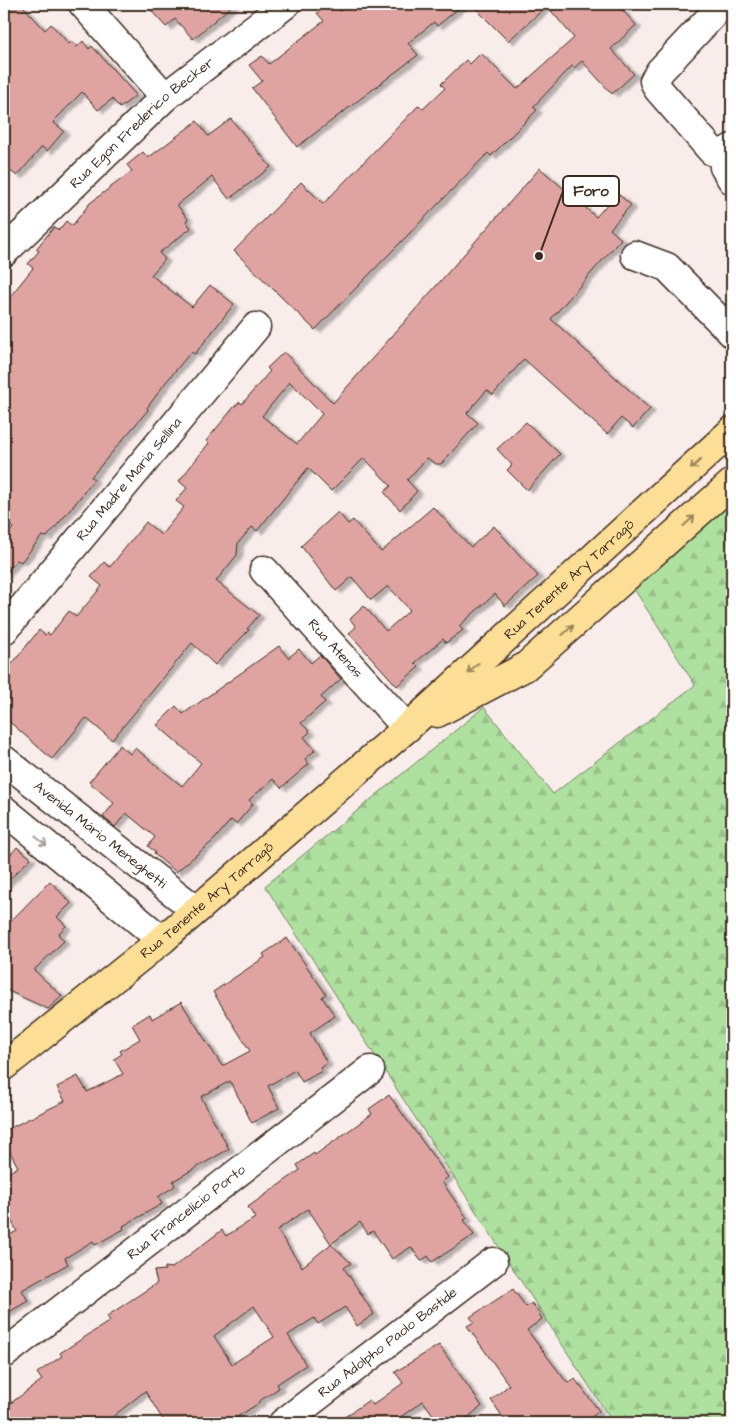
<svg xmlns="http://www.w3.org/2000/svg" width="736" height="1427" font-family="'Architects Daughter',sans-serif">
  <defs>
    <pattern id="forest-firs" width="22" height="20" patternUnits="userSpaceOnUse" patternTransform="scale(1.25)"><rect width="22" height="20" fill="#aee0a0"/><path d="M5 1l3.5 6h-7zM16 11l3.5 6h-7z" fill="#97c089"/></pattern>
    <filter id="shadow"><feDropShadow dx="5.5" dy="3" stdDeviation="1" flood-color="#0004"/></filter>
  </defs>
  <rect width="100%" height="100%" fill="#f9edec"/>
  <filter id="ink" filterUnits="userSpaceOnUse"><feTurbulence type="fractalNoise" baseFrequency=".02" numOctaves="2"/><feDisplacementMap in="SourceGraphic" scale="10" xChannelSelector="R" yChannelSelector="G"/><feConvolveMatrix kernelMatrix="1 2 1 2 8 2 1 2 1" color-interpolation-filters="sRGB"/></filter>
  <g filter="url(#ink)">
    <polygon fill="url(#forest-firs)" stroke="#74855f" points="732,472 732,1423 613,1423 265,886 484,707 553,794 695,685 622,570"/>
    <g fill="#dfa4a2" stroke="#3b2a1e" fill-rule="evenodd" filter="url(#shadow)">
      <polygon points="4,4 21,4 45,30 51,24 69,44 72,41 77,47 83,41 89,49 92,46 136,95 120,108 112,99 98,110 82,92 53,122 64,131 47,151 42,147 17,176 4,166"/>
      <polygon points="145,4 234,4 193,39 175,19 166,27"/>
      <polygon points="329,4 334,4 340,11 348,4 376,4 383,12 393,4 464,4 437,26 434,22 408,43 418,55 297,147 252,88 262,81 249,65 262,56 269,64 298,41 324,21 317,13"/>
      <polygon points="471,4 617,4 636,25 611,49 634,74 612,94 582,61 574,68 572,66 533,107 537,110 491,156 488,153 315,330 234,251 301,182 323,204 419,105 423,109 445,88 441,84 466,60 470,64 481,53 517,89 574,38 547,6 508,41"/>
      <polygon points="231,119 271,167 229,199 212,177 177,205 188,219 186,221 191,228 159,253 165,259 151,275 192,307 210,285 234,304 195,354 191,352 166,382 147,408 148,410 91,477 94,479 75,504 47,537 42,536 21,562 17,560 4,576 4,540 13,528 4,520 4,304 33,268 28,264 39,251 36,249 54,227 59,230 66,221 72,226 90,203 132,171 127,165 143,152 148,158 197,121 208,136"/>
      <path d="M540 168 596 217 617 193 631 205 610 229 621 239 551 319 650 409 633 428 621 418 607 434 524 359 493 395 487 390 467 413 478 423 441 464H436L427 458 407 480 417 491 400 510 384 492 391 486 364 458 331 491 308 468 257 531 252 527 238 543 237 555 216 581 259 615 247 629 249 630 215 665 192 643 112 740 86 718 52 759 4 717V674L39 630 45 635 47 633 50 635 69 611 76 617 102 586 91 577 104 562 110 567 146 522 161 535 184 507 176 501 187 488 179 481 209 443 206 441 234 407 240 402 242 404 270 371 267 368 284 352 333 403ZM290 382 322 414 297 444 262 416Z"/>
      <polygon points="526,422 560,454 527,490 507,470 512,465 497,449"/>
      <polygon points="433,507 471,547 494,526 538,576 505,606 495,594 459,626 463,630 446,643 443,639 415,663 419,667 397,686 349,633 356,627 350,619 364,606 386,631 410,610 388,586 371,600 352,577 336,591 301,546 338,512 348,524 353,520 381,552"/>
      <polygon points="279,646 288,658 299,649 311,663 320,655 341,679 321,697 325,702 301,723 310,732 304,737 315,750 305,759 309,764 281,788 273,779 249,800 253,804 236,824 231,820 214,840 176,872 154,854 155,852 148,846 155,837 126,813 115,827 103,817 114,803 89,782 120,745 130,754 135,748 182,786 201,763 157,725 176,706 183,714"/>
      <polygon points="17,847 31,858 4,885 4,862"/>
      <polygon points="50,881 71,903 57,917 66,926 58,934 64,941 34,970 62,996 48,1009 4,989 4,928"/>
      <polygon points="287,938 326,994 322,997 335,1016 310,1033 327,1063 320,1068 322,1071 302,1082 295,1070 268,1086 279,1108 252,1123 230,1081 201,1097 229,1149 173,1181 175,1186 158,1197 162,1204 123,1226 124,1229 95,1245 93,1241 65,1258 68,1264 22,1290 28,1301 4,1315 4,1238 17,1231 4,1208 4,1175 18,1167 4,1141 4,1131 65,1101 57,1087 78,1076 87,1092 123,1074 114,1059 122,1054 120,1051 140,1039 132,1025 150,1014 152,1019 181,1002 222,1066 250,1051 213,992 265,957 263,954"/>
      <path d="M389 1095 448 1177 442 1182 467 1218 464 1220 474 1235 432 1262 428 1256 421 1261 411 1247 392 1259 373 1231 368 1234 360 1222 331 1244 308 1209 277 1230 302 1267 331 1244 351 1263 344 1268 374 1314 357 1326 345 1307 318 1324 314 1318 288 1335 306 1365 277 1384 279 1388 258 1402 259 1403 228 1423H165L145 1391 105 1423H4V1408L42 1380 37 1373 62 1356 60 1353 110 1321 107 1316 157 1283 154 1271 165 1270V1267L172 1268 222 1230 226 1236 255 1218 248 1207 300 1170 297 1165 314 1153 315 1155 372 1114 369 1109ZM254 1306 274 1337 232 1364 214 1336Z"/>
      <polygon points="513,1289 526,1307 532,1303 542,1319 527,1330 565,1380 569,1383 575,1379 599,1411 584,1423 507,1423 491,1400 509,1385 467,1326 474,1322 470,1317"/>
      <polygon points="439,1345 482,1406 461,1423 439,1423 423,1401 392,1423 336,1423 369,1400 373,1405 403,1383 395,1372"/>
    </g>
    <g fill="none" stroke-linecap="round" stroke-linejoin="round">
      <defs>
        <g id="minor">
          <polyline points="83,4 165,97"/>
          <polyline points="723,4 660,71 654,81 658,89 712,151 722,154 732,148"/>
          <polyline points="722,154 724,167 732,180"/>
          <path id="s1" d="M4 252 165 97 286 4"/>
          <polyline points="635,255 667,267 732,333"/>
          <path id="s2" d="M264 570 407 728"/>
          <path id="s3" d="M4 630 256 327"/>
          <path id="s4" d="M4 760 196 910"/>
          <polyline points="4,810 162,940"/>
          <path id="s5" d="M4 1354 370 1070"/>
          <path id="s6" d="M283 1423 493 1262"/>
        </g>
        <g id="major">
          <polyline points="437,713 525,667 732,483"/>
          <path id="s7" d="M4 1066 162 940 407 728 732 431"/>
        </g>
      </defs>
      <use href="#minor" stroke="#3b2a1e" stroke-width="31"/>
      <use href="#major" stroke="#3b2a1e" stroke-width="31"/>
      <use href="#minor" stroke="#fff" stroke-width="28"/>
      <use href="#major" stroke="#fcde96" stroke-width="28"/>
    </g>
    <defs><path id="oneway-shaft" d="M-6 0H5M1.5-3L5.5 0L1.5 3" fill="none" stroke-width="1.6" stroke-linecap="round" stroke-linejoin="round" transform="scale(1.25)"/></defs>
    <g stroke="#9c845a">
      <use href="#oneway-shaft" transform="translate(696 464) rotate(138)"/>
      <use href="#oneway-shaft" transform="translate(689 521) rotate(-42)"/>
      <use href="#oneway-shaft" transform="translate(568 630) rotate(-42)"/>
      <use href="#oneway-shaft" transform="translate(473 668) rotate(138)"/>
    </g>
    <use stroke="#a79f9a" href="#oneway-shaft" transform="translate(41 841) rotate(39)"/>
  </g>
  <g text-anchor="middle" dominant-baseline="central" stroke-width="4.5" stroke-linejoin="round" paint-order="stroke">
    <g font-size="14" fill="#3b2a1e" stroke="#fff">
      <text stroke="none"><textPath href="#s1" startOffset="189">Rua Egon Frederico Becker</textPath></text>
      <text stroke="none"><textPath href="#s3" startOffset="196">Rua Madre Maria Sellina</textPath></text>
      <text stroke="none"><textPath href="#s7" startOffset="746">Rua Tenente Ary Tarragô</textPath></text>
      <text stroke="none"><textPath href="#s2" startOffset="106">Rua Atenas</textPath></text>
      <text stroke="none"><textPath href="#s4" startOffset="122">Avenida Mário Meneghetti</textPath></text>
      <text stroke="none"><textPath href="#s7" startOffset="262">Rua Tenente Ary Tarragô</textPath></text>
      <text stroke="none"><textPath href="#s5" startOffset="231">Rua Francelício Porto</textPath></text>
      <text stroke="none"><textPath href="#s6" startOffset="132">Rua Adolpho Paolo Bastide</textPath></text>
    </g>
  </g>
  <path fill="none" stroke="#3b2a1e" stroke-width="2" d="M539 256L563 191"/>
  <circle fill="#3b2a1e" stroke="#fff" stroke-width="2" cx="539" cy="256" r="5"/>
  <rect fill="#fff" stroke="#3b2a1e" stroke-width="2" x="563" y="176" width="56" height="30" rx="5"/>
  <g font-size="15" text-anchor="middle" font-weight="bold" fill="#3b2a1e">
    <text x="591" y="196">Foro</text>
  </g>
  <rect width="736" height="1427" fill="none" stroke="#fff" stroke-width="20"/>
  <rect x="10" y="10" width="716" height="1407" fill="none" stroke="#3b2a1e" stroke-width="2" filter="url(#ink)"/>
</svg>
